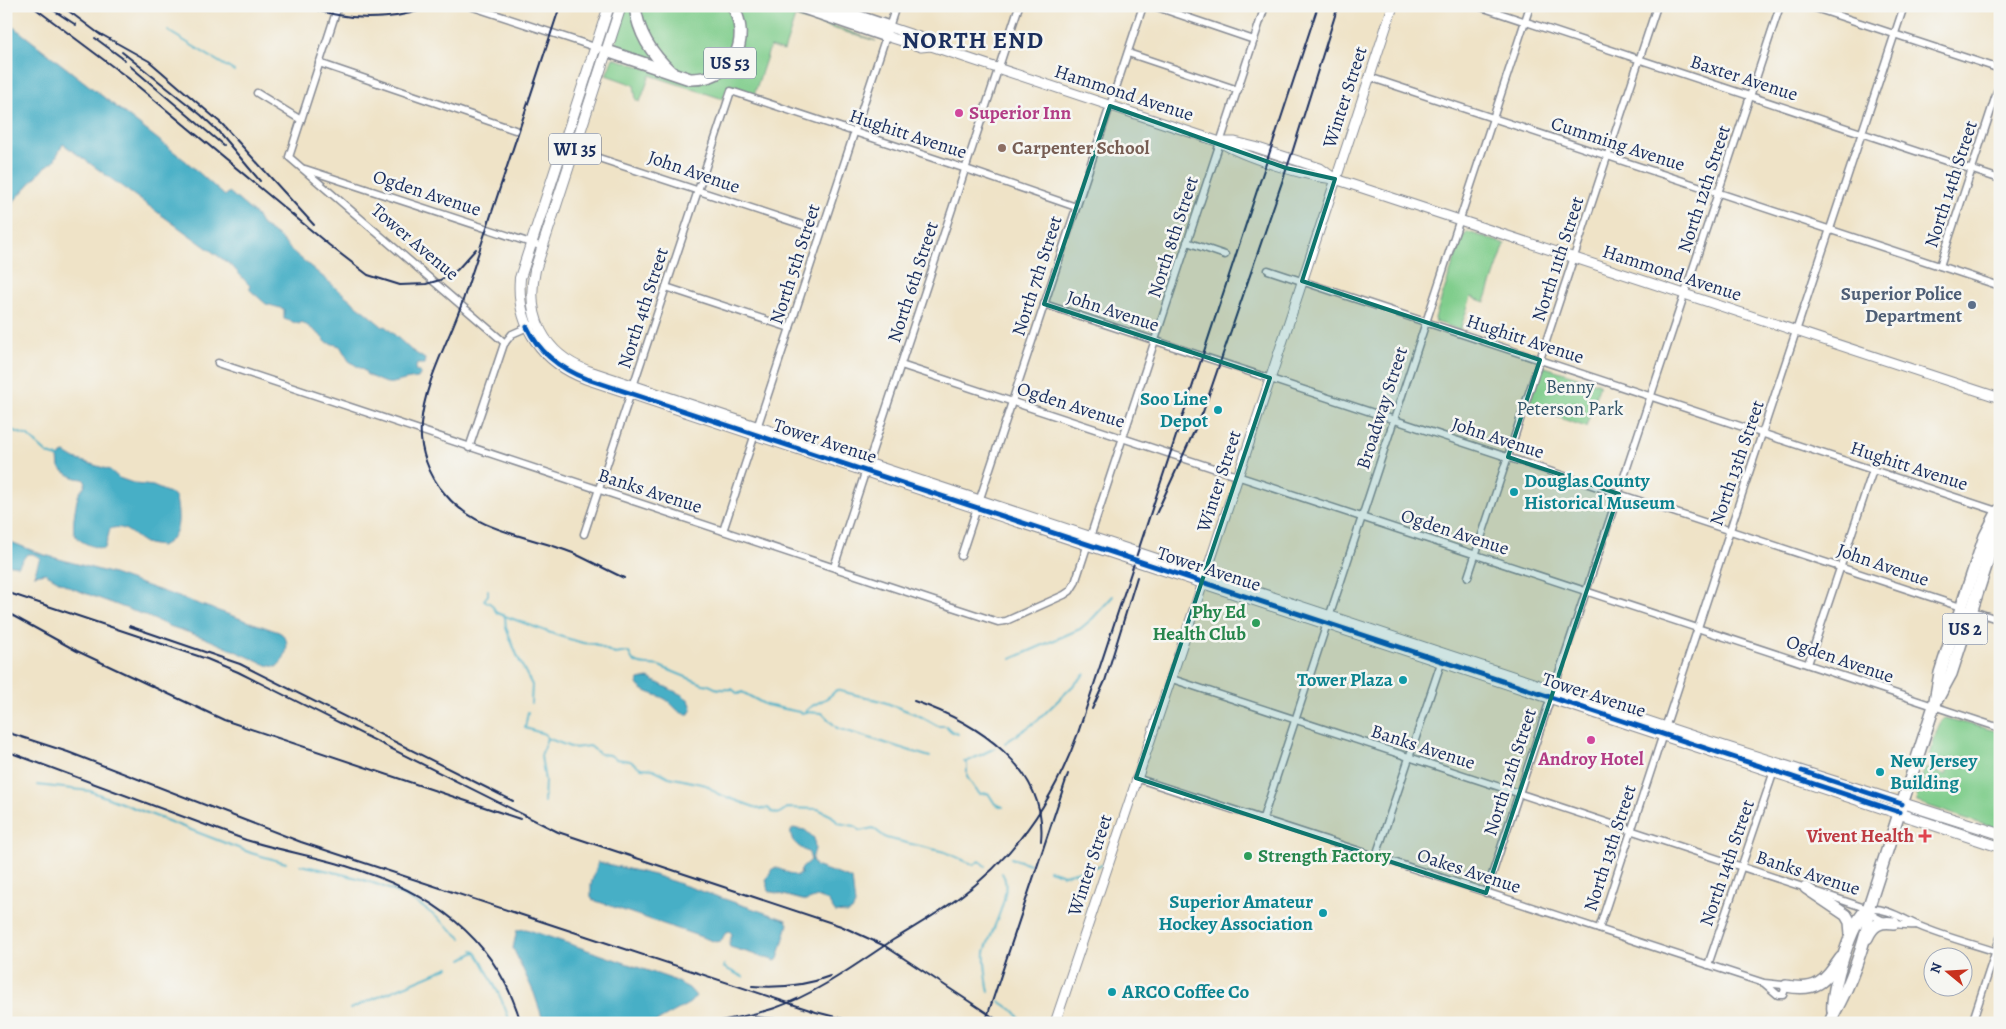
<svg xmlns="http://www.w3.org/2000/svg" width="2006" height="1029" font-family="Alegreya,serif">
  <rect width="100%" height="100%" fill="#f6f6f2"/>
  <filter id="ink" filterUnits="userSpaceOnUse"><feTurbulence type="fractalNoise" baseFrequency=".02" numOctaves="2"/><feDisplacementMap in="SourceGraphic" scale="10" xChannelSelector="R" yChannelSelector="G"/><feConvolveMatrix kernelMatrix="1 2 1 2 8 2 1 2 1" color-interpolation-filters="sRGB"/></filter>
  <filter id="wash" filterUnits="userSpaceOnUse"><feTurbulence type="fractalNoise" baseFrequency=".0096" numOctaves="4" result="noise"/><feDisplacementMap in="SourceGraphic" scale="20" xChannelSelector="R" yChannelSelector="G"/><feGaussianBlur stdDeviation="1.12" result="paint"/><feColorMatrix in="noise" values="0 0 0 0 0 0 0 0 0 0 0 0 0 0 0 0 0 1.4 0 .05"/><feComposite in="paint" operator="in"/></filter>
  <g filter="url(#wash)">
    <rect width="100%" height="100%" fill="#efe3c7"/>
    <g fill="#80cd8c" stroke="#4e7e75">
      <polygon points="625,6 632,6 663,68 618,50 616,44"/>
      <polygon points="638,6 729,6 735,19 735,49 722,66 696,76 675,70 647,37"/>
      <polygon points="738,6 788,6 814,19 876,41 795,17 784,51 770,47 754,95 727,88 723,99 650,75 640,102 636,100 634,85 606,75 613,58 681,79 735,64"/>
      <polygon points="1468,232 1505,244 1485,302 1471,297 1460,330 1436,322 1435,318 1462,237"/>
      <polygon points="1542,366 1600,384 1586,427 1528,407"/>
      <path d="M1945 718 2000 732V830L1917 802 1916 793 1925 768 1946 775 1949 767 1929 759C1933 748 1936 723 1945 718Z"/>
    </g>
    <g fill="#47afc6" stroke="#316f92">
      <path d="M6 21 187 162 225 196 229 192 256 215 261 224 280 238 292 251 383 327 385 326 411 350 425 359 424 364H417L415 370 421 373 418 378C388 381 396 390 366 374V372L349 361 340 346 326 342 319 334 302 322 299 324 284 319V309L266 304 250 290V286L232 266 63 144 54 161 44 168 6 210Z"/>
      <path d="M65 453 75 459 110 470 119 478 136 484 153 486 174 495 176 498C179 517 182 537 161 546 156 545 150 545 145 543 133 537 125 523 110 529L105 548 103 549C94 547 80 543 75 535 71 529 76 503 78 496 80 491 84 488 86 482L83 479C72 478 66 474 59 467L58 458 61 454Z"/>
      <path d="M6 540 41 554 110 573 273 630C277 631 282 633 284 636 291 645 284 662 276 667L267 665 205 638 169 626 144 615 71 588 45 573 34 575 40 558 33 554H27L18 566 6 564Z"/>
      <path d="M648 678 682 695 689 700 692 708 689 714C677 715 674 704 665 699 657 694 642 693 637 684L639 680Z"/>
      <path d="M793 828 805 830 814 838 815 849 812 859 815 866 852 879 855 905 852 911 847 913 835 912 828 901 817 897 806 901 769 891 766 880 772 869 777 868 796 876 801 874 800 870 811 860 809 853C801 848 789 842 791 831Z"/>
      <polygon points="598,862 654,875 786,920 788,924 778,959 776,961 730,947 729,945 732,934 729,931 726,932 721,941 716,942 593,900 591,898 591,884"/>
      <polygon points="526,929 669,978 689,988 696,996 690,1003 654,1023 544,1023 534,993 513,948 517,930"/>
    </g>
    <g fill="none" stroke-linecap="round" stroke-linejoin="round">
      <g stroke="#47afc6" stroke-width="2">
        <polyline points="168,31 234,71"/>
        <polyline points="6,428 28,436 48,454 60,458"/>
        <path d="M488 590V595L484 600 491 604 497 613 559 636 583 643 595 644 615 654 628 652C630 654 631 657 632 659 638 667 652 664 659 666L703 684C709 684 710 686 715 688 721 690 726 689 732 689L738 694 742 692 766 705 804 713C812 702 828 702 836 690L881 701 918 715 938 726H946L951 731 958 734"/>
        <polyline points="505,617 506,628 519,660 532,685 531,703"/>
        <polyline points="1011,659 1080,629 1093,618 1113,596"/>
        <polyline points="528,712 525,728 545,734 547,738 541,756 545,781 544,802"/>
        <polyline points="805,712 822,713 837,728 930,757"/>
        <polyline points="547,738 573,748 590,746 600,754 610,755 616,759 630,761 641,768 653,769 669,777 706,785 718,794 760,809 768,808 772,812 778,814 787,808 818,809 832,816 838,823 855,826 860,831 873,828 886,838 945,852 974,865 979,861 985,866"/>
        <polyline points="1005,743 1037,721 1085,674"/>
        <polyline points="964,761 967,764 967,777 976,790 980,794 988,793 995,804 1003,807"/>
        <polyline points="966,762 995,748"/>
        <polyline points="37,785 90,791 251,853 286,863"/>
        <polyline points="1011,858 1030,864"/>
        <path d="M300 865C341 873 383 882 418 904 434 914 447 926 461 938"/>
        <polyline points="1049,870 1064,875 1102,865"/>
        <path d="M473 950C480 955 482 962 486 969 495 987 505 1003 510 1023"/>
        <polyline points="462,959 475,952"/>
        <polyline points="724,965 723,967 743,977"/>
        <path d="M989 991C987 984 984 960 985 952 990 932 1015 891 1002 873"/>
        <polyline points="999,1001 1015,1012 1022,1023"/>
        <polyline points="350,1009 449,967"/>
      </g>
    </g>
  </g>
  <g filter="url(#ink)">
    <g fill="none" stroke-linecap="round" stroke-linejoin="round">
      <defs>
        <g id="street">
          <polyline points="338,6 289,157 505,343"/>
          <polyline points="470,6 607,51"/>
          <polyline points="1154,6 1254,40"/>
          <polyline points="1478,6 2000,179"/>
          <polyline points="1809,6 2000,69"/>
          <polyline points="1128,53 1238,90"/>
          <polyline points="319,63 515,130"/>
          <polyline points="1369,77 2000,286"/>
          <polyline points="257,93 301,120"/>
          <polyline points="556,144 821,231"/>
          <polyline points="305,169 543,247"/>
          <polyline points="1187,242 1225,255"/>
          <polyline points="1940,266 2000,83"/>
          <polyline points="1268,270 2000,512"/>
          <polyline points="666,287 790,328"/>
          <polyline points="1044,304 2000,620"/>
          <polyline points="218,363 943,604 998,622 1006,621 1064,595 1070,591 1075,583 1265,6"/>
          <polyline points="901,365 2000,728"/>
          <polyline points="469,448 504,344 512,334 537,323"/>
          <polyline points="723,531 896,6"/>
          <polyline points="584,534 731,91 966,169 1076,207"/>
          <polyline points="961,556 1143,6"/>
          <polyline points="834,567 1019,6"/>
          <polyline points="1468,577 1657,6"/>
          <polyline points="1808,664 1873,470"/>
          <polyline points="1169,678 1809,889"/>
          <polyline points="1136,778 1764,983 1778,995 1783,995 1786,986 1783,985 1764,983"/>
          <polyline points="1263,818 1530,6"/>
          <polyline points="1376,856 1442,660"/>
          <path d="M1818 892 1868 909C1886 907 1903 919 1919 926 1945 937 1973 944 2000 953"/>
          <polyline points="1486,893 1780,6"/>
          <path d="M1868 910C1878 923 1901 926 1917 925"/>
          <polyline points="1599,929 1732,524 1904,6"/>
          <polyline points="1708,965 1774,771"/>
          <polyline points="1972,1023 2000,938"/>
        </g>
        <g id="secondary">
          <polyline points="889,27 925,39 931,46"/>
          <path d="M886 36 921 47 931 46 1220 142C1243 157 1308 177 1335 179L2000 398"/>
          <polyline points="1220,142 1235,142 1255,147 1320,168 1335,179"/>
          <polyline points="1055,1023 1203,583 1393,6"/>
        </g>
        <g id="primary">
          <path d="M609 6 520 278C516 326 543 363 587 379L2000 847"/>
          <path d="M621 6 535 270C525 316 543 354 588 371L1707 741 2000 834"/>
        </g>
        <g id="highway">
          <path d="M635 6C638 33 651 53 671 72"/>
          <polyline points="798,6 886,36"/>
          <polyline points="827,6 889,27"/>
          <path d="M607 51 690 79C732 80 752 43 733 6"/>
          <polyline points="1938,698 1951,674 1987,563 1996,524"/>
          <polyline points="1806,888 1846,915 1850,922 1851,934"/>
          <path d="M1867 938C1873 924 1881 921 1894 923"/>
          <path d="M1786 986C1817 992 1824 982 1841 958"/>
          <path d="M1833 1011C1830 993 1852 918 1868 909"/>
          <path d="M1830 1023C1833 1013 1838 1007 1842 998 1851 980 1872 927 1868 909L1934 706 1940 673 1961 608 1985 536 1998 511"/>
        </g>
      </defs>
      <use href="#street" stroke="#858992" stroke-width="9"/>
      <use href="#secondary" stroke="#858992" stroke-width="11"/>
      <use href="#primary" stroke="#858992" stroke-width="12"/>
      <use href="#highway" stroke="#858992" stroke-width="14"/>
      <use href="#street" stroke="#fff" stroke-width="6"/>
      <use href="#secondary" stroke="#fff" stroke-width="9"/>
      <use href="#primary" stroke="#fff" stroke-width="10"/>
      <use href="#highway" stroke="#fff" stroke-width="11"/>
      <g stroke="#1b2f5e" stroke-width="2">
        <polyline points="32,6 128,78 329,245 368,275 400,285 426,284 440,280 457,270 476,249"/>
        <polyline points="47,6 76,25"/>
        <polyline points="62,6 102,36"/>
        <path d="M303 6C315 9 326 13 338 15 368 21 403 18 432 6"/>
        <path d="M560 6C527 105 495 205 462 303 448 343 424 383 421 425 419 449 429 476 445 494 477 533 529 535 573 553 590 561 607 570 624 578"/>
        <polyline points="97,32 149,61 222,124 314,225"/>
        <polyline points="95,38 125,60"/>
        <polyline points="122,52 201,115 217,130 260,181"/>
        <polyline points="130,66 223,145"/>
        <polyline points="1156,514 1203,412 1292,153 1338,6"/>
        <polyline points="6,592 207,659 238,672 558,832 841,926 885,946 1002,1023"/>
        <polyline points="6,612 77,651 224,720 520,819"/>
        <polyline points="129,626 240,664 513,801"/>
        <path d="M914 701C976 722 1048 767 1041 841"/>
        <polyline points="1092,709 1105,681 1137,577"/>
        <polyline points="6,732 68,752 301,842 816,1012 859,1023"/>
        <path d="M6 751 246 840C279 850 313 856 346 866 429 891 496 936 521 1023"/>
        <path d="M752 986C779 988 805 986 830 976"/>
        <polyline points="754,1017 823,1023"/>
        <path d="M712 1023C733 1018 754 1015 775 1008 818 993 855 965 893 940 914 927 937 914 957 899 1015 857 1054 800 1078 733L1318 6"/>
        <polyline points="985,1023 1068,774"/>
      </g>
      <defs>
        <g id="cycleway">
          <path d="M527 327C539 353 561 369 587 379L1899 812"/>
          <polyline points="1802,771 1902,804"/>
        </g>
      </defs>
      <use href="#cycleway" stroke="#f6f6f2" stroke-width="8"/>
      <use href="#cycleway" stroke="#0057b8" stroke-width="5"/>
    </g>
  </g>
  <path fill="#0f766e" fill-opacity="0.2" stroke="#0f766e" stroke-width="4" stroke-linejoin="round" d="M1110 106 1286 168 1335 179 1302 281 1540 360 1508 457 1619 494 1486 893 1136 778 1270 378 1044 304Z"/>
  <g fill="#d1479c" stroke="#f6f6f2" stroke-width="2">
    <circle cx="959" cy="113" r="5"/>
    <circle cx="1591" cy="740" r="5"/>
  </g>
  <circle fill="#8d6e63" stroke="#f6f6f2" stroke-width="2" cx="1002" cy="148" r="5"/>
  <circle fill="#5c6f8a" stroke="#f6f6f2" stroke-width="2" cx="1972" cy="305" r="5"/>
  <g fill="#0f9aa8" stroke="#f6f6f2" stroke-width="2">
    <circle cx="1218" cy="410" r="5"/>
    <circle cx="1514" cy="492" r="5"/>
    <circle cx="1403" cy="680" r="5"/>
    <circle cx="1880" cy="772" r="5"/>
    <circle cx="1323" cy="913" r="5"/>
    <circle cx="1112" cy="992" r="5"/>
  </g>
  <g fill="#2e9e5b" stroke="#f6f6f2" stroke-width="2">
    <circle cx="1256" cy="623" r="5"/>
    <circle cx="1248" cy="856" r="5"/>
  </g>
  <path fill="#e0444e" stroke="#f6f6f2" stroke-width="2" d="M1922.5 828.5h5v5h5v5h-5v5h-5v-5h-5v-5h5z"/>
  <g text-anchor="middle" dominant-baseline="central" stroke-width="5" stroke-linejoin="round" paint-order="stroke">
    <g fill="#f6f6f2" stroke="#5d6b8a" stroke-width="1">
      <rect x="704" y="47.5" width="52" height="31" rx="4"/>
      <rect x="549" y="133.5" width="52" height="31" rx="4"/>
      <rect x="1942.5" y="613.5" width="45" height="31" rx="4"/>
    </g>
    <g font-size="18" font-weight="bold" fill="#1b2f5e">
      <text x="730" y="63">US 53</text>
      <text x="575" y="149">WI 35</text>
      <text x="1965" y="629">US 2</text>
    </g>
    <g font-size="19" fill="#1b2f5e" stroke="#f6f6f2">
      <text transform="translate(1744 78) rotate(18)">Baxter Avenue</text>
      <text transform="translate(1124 93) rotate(18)">Hammond Avenue</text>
      <text transform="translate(1345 97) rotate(-72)">Winter Street</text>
      <text transform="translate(908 134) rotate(18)">Hughitt Avenue</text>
      <text transform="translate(1618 144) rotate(18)">Cumming Avenue</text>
      <text transform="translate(694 172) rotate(19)">John Avenue</text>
      <text transform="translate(1951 184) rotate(-72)">North 14th Street</text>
      <text transform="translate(1704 189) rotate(-72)">North 12th Street</text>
      <text transform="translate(427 193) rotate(18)">Ogden Avenue</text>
      <text transform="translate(1173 237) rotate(-72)">North 8th Street</text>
      <text transform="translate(415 242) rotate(40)">Tower Avenue</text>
      <text transform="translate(1558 259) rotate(-72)">North 11th Street</text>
      <text transform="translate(795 264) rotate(-72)">North 5th Street</text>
      <text transform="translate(1672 273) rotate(18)">Hammond Avenue</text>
      <text transform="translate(1037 276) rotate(-72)">North 7th Street</text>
      <text transform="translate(913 282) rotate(-72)">North 6th Street</text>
      <text transform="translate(643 308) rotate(-72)">North 4th Street</text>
      <text transform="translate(1113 311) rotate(18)">John Avenue</text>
      <text transform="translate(1525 339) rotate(18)">Hughitt Avenue</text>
      <text transform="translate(1071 405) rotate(18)">Ogden Avenue</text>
      <text transform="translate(1382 408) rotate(-72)">Broadway Street</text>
      <text transform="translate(1498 438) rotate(18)">John Avenue</text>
      <text transform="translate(825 441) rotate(18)">Tower Avenue</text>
      <text transform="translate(1737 463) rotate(-71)">North 13th Street</text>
      <text transform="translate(1909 466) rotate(18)">Hughitt Avenue</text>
      <text transform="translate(1219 481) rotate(-72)">Winter Street</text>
      <text transform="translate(650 491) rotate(18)">Banks Avenue</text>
      <text transform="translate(1455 532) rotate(18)">Ogden Avenue</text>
      <text transform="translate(1883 565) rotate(19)">John Avenue</text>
      <text transform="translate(1209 569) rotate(18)">Tower Avenue</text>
      <text transform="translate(1840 659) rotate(19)">Ogden Avenue</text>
      <text transform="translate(1594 695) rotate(18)">Tower Avenue</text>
      <text transform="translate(1423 747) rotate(18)">Banks Avenue</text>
      <text transform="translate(1510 772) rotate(-72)">North 12th Street</text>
      <text transform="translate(1610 848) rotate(-72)">North 13th Street</text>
      <text transform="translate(1727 863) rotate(-71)">North 14th Street</text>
      <text transform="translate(1090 865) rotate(-72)">Winter Street</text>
      <text transform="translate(1469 871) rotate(18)">Oakes Avenue</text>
      <text transform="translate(1808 873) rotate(18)">Banks Avenue</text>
    </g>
    <g font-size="19" font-weight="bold" fill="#b23c85" stroke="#f6f6f2" text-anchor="start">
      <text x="969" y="113">Superior Inn</text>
      <text x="1591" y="759" text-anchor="middle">Androy Hotel</text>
    </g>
    <g font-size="19" font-weight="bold" fill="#785e54" stroke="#f6f6f2" text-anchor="start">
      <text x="1012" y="148">Carpenter School</text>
    </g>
    <g font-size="19" font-weight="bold" fill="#4e5e75" stroke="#f6f6f2" text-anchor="end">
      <text x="1962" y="294">Superior Police<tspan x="1962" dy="22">Department</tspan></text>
    </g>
    <g font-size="19" fill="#34566a" stroke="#f6f6f2">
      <text x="1570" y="387">Benny<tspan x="1570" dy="22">Peterson Park</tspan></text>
    </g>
    <g font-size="19" font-weight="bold" fill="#0d838f" stroke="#f6f6f2" text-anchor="end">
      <text x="1208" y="399">Soo Line<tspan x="1208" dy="22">Depot</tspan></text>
      <text x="1524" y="481" text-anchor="start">Douglas County<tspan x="1524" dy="22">Historical Museum</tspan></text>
      <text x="1393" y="680">Tower Plaza</text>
      <text x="1890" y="761" text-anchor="start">New Jersey<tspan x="1890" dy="22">Building</tspan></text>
      <text x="1313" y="902">Superior Amateur<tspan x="1313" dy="22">Hockey Association</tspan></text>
      <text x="1122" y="992" text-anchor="start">ARCO Coffee Co</text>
    </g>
    <g font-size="19" font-weight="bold" fill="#27864d" stroke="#f6f6f2" text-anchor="end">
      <text x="1246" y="612">Phy Ed<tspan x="1246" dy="22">Health Club</tspan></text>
      <text x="1258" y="856" text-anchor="start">Strength Factory</text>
    </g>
    <g font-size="19" font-weight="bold" fill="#be3a42" stroke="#f6f6f2" text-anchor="end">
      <text x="1914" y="836">Vivent Health</text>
    </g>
    <g font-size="24" font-weight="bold" letter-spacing="1" fill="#1b2f5e" stroke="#f6f6f2">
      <text x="973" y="40">NORTH END</text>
    </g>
  </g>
  <rect width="2006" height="1029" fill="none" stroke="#f6f6f2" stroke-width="25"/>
  <g transform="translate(1948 972) rotate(288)"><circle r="24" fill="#f6f6f2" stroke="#9ea6b7"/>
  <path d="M0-4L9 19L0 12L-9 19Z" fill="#c8321e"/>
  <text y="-8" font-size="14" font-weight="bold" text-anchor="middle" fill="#1b2f5e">N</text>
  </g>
</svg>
